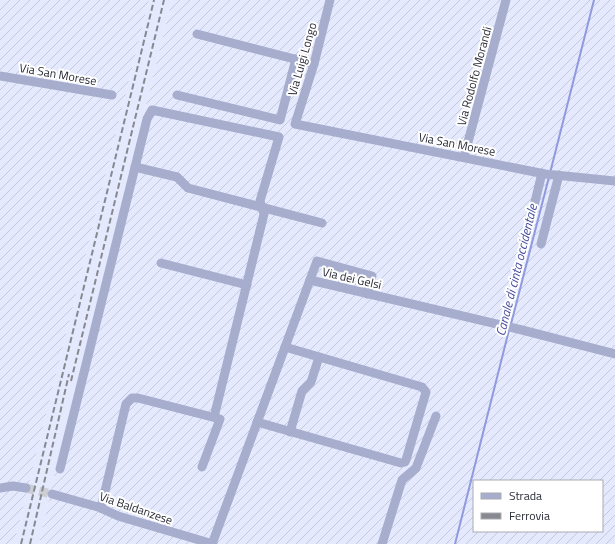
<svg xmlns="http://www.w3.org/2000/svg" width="615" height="544" font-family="'Titillium Web',sans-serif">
  <defs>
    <pattern id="industrial-furrows" width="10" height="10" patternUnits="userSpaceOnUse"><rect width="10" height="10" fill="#e5e9fe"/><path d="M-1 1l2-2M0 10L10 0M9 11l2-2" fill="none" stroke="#c5c8da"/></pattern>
  </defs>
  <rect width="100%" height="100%" fill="#f5f6fc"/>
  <polygon fill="#e5e9fe" points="149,0 172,0 55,472 39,544 14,544"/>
  <g fill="url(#industrial-furrows)" fill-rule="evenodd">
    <polygon points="0,0 149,0 14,544 0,544"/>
    <path d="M172 0H615V544H39L55 472ZM474 481H602V531H474Z"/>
  </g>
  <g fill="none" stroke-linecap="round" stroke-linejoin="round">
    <g stroke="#8f9adf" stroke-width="2">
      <polyline points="550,173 594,0"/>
      <polyline points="511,324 549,177"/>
      <polyline points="455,544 509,330"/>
    </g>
    <polyline stroke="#ccced4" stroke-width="9" stroke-dasharray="9 4.5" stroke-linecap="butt" points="26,488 52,494"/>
    <g stroke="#a7adcd" stroke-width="9">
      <polyline points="330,0 314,64 295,124 545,174 615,181"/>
      <polyline points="197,34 314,64"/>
      <polyline points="0,76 112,95"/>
      <polyline points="177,95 280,120 296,59"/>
      <polyline points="464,157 506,0"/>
      <polyline points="135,167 177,177 188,188 322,223"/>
      <polyline points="526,239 542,173"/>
      <polyline points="541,244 559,175"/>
      <polyline points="161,263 247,285"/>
      <polyline points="310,280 522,330 615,354"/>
      <polyline points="257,422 401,463 405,462 406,460 426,392 422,387 285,347"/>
      <polyline points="290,432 302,391 311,382 319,357"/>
      <polyline points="60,469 147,119 152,110 279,137 260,201 264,214 214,417"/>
      <polyline points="0,488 13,486 26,488"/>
      <polyline points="52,494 98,507 118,516 213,544"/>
      <polyline points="101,508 126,404 132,398 138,398 220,419 202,467"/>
      <polyline points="212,544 317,261 372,276 367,294"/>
      <polyline points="382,544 402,480 416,468 436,416"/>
    </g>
    <g stroke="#878991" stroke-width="2" stroke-dasharray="6 3" stroke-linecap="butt">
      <polyline points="71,381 164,0"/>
      <polyline points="21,544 154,0"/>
      <polyline points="30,544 69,374"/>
    </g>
  </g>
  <g text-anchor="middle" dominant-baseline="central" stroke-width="4" stroke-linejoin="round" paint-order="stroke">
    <g font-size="12" fill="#2a2c36" stroke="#fff">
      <text transform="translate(302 59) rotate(-74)">Via Luigi Longo</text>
      <text transform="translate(58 74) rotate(10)">Via San Morese</text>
      <text transform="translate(474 76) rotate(-75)">Via Rodolfo Morandi</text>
      <text transform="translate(457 144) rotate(11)">Via San Morese</text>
      <text transform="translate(352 278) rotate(13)">Via dei Gelsi</text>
      <text transform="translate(136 508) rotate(19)">Via Baldanzese</text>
    </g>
    <g font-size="13" font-style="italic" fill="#464c9e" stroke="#fff">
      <text transform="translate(516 270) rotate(-76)">Canale di cinta occidentale</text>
    </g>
  </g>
  <rect x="473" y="480" width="130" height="52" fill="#ffffff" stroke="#aaabaf"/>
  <rect x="481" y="493" width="20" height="6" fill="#a7adcd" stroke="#aaabaf"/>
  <text x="509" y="500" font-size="12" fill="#2a2c36">Strada</text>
  <rect x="481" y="513" width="20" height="6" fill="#878991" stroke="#aaabaf"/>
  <text x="509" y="520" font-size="12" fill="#2a2c36">Ferrovia</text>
</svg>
